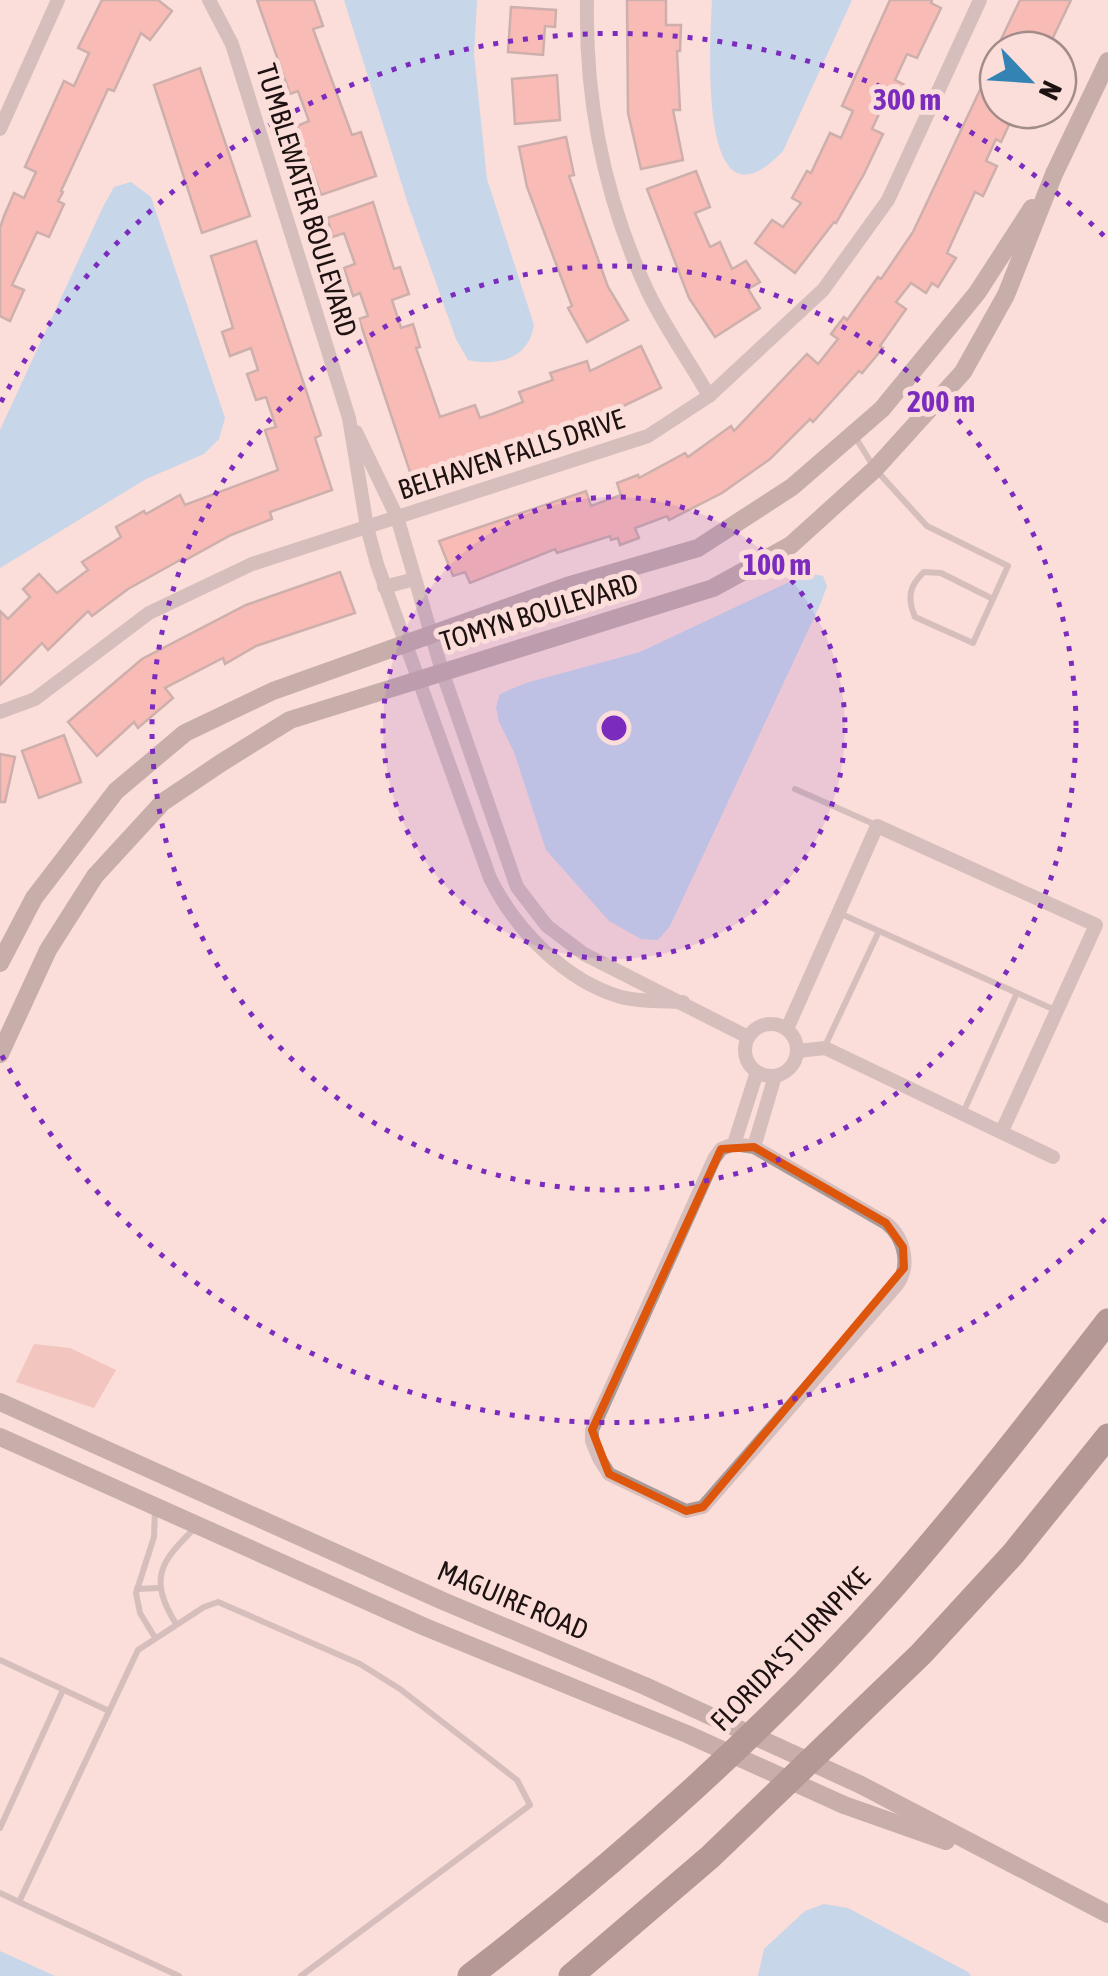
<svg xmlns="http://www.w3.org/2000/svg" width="1108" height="1976" font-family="'Asap Condensed',sans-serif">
  <rect width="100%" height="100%" fill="#fbddd9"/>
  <polygon fill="#e6a8a0" points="34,1344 70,1348 116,1370 94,1408 16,1382"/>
  <g fill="#89cefe">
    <path d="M344 0H477L474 54 487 179 534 325C529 358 499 367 468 360L456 339 408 204Z"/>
    <path d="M712 0H852L783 151C697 242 710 42 712 0Z"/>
    <polygon points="131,182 151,197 225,418 219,439 204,454 146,479 0,568 0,430 103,207 114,187"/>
    <polygon points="808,573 823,576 827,586 820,605 670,926 658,940 641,939 609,921 546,850 514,752 499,722 496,707 500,694 526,683 640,652"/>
    <polygon points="824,1904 848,1908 968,1972 971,1976 758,1976 764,1949 805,1911"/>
    <polygon points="0,1951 55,1976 0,1976"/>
  </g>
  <g fill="#f69389" stroke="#947976" stroke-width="2.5">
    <polygon points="102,0 158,0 172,11 150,40 141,33 114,91 108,89 61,191 63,192 58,201 64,204 49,237 37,232 12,285 24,290 10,321 0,316 0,228 4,216 14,193 24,198 36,172 25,167 64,81 74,86 89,53 78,48"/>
    <polygon points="257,0 314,0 323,26 313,29 352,135 361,132 376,176 321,195 297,126 309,121 298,91 290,94"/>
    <polygon points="627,0 666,0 666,25 681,25 680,51 677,51 680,110 673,110 683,160 641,169 628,113"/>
    <polygon points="890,0 932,0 931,3 941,8 917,58 907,54 895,80 905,85 896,104 886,99 872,129 883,134 864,174 836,223 834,222 795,273 755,243 772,220 783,227 801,203 792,198 807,171 811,173 830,133 841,138 853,111 842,106"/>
    <polygon points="1020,0 1071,0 1047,50 996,50"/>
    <polygon points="511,7 556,10 555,27 545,26 543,55 508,52"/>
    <polygon points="200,68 250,216 202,233 154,85"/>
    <polygon points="998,73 998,110 1016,110 1001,142 996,139 986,161 997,166 983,196 975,192 947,253 956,258 938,287 932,283 926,293 911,283 896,302 906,309 880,346 883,348 862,373 859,371 813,422 810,419 770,459 722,493 669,520 667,516 635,528 639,538 620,545 618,538 611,540 610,536 557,553 555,549 470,583 465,572 453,576 439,541 586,491 591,506 621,495 617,483 638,475 639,478 685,453 688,457 731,426 734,431 807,354 818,364 838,339 831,334 844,317 847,320 878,277 881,279 913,232 980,90 988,94"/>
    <polygon points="557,75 560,120 515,124 512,79"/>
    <polygon points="566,137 574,175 569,176 585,223 608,287 628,320 587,342 568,308 572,306 527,187 519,147"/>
    <polygon points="696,171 710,207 695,213 710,247 720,242 732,269 746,261 760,282 748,289 760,308 715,337 689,298 647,189"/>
    <polygon points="373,202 394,269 400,267 409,294 392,300 401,328 413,324 420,347 416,348 440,417 475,405 480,418 492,414 523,402 519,392 553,380 550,373 587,361 590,371 641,346 661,388 611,412 412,478 359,319 368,316 360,293 353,296 344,268 355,264 344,233 333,237 327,218"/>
    <polygon points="256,241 321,435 315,438 332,490 270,512 272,519 231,535 182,562 180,560 128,589 92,616 88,611 48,650 42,643 0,685 0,611 8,619 30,597 23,589 39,574 57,593 88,570 82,562 121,537 116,527 144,511 146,514 180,495 185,505 278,470 265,430 276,427 266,397 256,400 247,374 258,370 251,348 230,356 222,332 233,328 211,256"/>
    <polygon points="340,572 355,613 256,646 225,664 223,658 165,688 173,698 138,728 134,722 97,756 68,722 142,659 246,605"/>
    <polygon points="64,735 81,782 39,798 22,751"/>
    <polygon points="0,754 15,757 5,802 0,802"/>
  </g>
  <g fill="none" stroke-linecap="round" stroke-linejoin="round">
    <g stroke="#a79a98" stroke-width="6">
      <path d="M854 435 875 469 927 526 1008 566 973 643 915 617C907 598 909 586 924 572L941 573 993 599"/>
      <polyline points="795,789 876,825"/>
      <polyline points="839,913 1055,1010"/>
      <polyline points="825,1046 879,931"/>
      <polyline points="963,1113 1017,993"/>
      <polyline points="137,1589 160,1588"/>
      <path d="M176 1624C148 1578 160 1562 196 1527"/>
      <polyline points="154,1636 140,1613 136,1593 154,1537 155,1508"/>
      <polyline points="0,1660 109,1711"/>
      <polyline points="0,1828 63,1690"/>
      <polyline points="0,1893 19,1902"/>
      <polyline points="179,1976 19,1902 138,1650 204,1607 218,1602 360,1664 400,1689 517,1780 530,1805 301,1976"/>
    </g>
    <g stroke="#a79a98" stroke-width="14">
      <path d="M209 0 232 44 349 418 367 527 377 564 490 878C515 929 565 981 621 997 640 1002 663 1001 683 1002"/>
      <path d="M587 0C585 100 605 199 647 290 664 326 689 361 709 396"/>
      <polyline points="0,129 58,0"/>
      <polyline points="356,432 397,517 442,671 517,887 547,926 584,954 748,1037"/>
      <polyline points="384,587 415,579"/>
      <polyline points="0,712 35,699 149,613 252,564 648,436 709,396 823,290 888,200 980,0"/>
      <circle cx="771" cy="1050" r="26"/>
      <polyline points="787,1029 877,826 1096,925 1002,1131"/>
      <polyline points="798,1051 825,1048 1053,1157"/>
      <path d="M734 1144 754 1147 886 1223C905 1238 911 1267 896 1286L703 1507 686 1511 609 1474 599 1458 592 1441V1430L714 1159 721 1149 734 1144 757 1072"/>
      <polyline points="754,1147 775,1076"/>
    </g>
    <g stroke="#887673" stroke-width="18">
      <polyline points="0,963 34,898 116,791 185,733 273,691 567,586 698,548 792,487 882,409 977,293 1032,208"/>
      <polyline points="0,1054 48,950 95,876 163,802 221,763 290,720 713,588 791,545 875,469 963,372 1006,295 1054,174 1108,61"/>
      <polyline points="0,1402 443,1601 645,1686 861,1785 1108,1914"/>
      <polyline points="0,1437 425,1627 687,1734 844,1805 946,1841"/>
    </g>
    <g stroke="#5e4643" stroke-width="25">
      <path d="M470 1976C619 1861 763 1733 889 1592 966 1504 1037 1413 1108 1321"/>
      <polyline points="571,1976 710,1857 921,1654 1013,1554 1108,1436"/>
    </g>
  </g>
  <path d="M0 0H1108V1976H0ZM754 1147 886 1223 903 1247 904 1268 703 1507 686 1511 609 1474 592 1430 721 1149Z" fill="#fbddd9" fill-opacity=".55" fill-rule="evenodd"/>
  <path fill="none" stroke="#de550c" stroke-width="8" stroke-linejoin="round" d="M754 1147 886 1223 903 1247 904 1268 703 1507 686 1511 609 1474 592 1430 721 1149Z"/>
  <circle cx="614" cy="728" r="231" fill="#7b2cbf" fill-opacity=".12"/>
  <g fill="none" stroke="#7b2cbf" stroke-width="5" stroke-dasharray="5 10">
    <circle cx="614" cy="728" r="231"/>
    <circle cx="614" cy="728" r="462"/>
    <path d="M1105 1219A694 694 0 0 1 1 1054M1 402A694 694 0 0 1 1105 237"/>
  </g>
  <g text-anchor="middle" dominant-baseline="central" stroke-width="10" stroke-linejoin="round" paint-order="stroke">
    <g font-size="28" fill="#1d1211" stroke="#fbddd9">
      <text transform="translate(307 200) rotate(73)">TUMBLEWATER BOULEVARD</text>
      <text transform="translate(511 454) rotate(-18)">BELHAVEN FALLS DRIVE</text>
      <text transform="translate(539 612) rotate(-17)">TOMYN BOULEVARD</text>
      <text transform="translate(513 1600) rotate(23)">MAGUIRE ROAD</text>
      <text transform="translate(790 1649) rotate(-46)">FLORIDA'S TURNPIKE</text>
    </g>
  </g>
  <circle cx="614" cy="728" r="15" fill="#7b2cbf" stroke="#fbddd9" stroke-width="5"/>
  <g font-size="30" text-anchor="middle" font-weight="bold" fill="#7b2cbf" stroke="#fbddd9" stroke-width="10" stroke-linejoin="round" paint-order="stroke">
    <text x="907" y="110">300 m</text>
    <text x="941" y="412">200 m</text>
    <text x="777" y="575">100 m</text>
  </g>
  <g transform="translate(1028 80) rotate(115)"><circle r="48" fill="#fbddd9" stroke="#a28c89" stroke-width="2.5"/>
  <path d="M0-8L18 38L0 25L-18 38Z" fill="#3383b4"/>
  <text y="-15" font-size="28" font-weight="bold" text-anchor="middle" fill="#1d1211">N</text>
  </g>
</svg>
